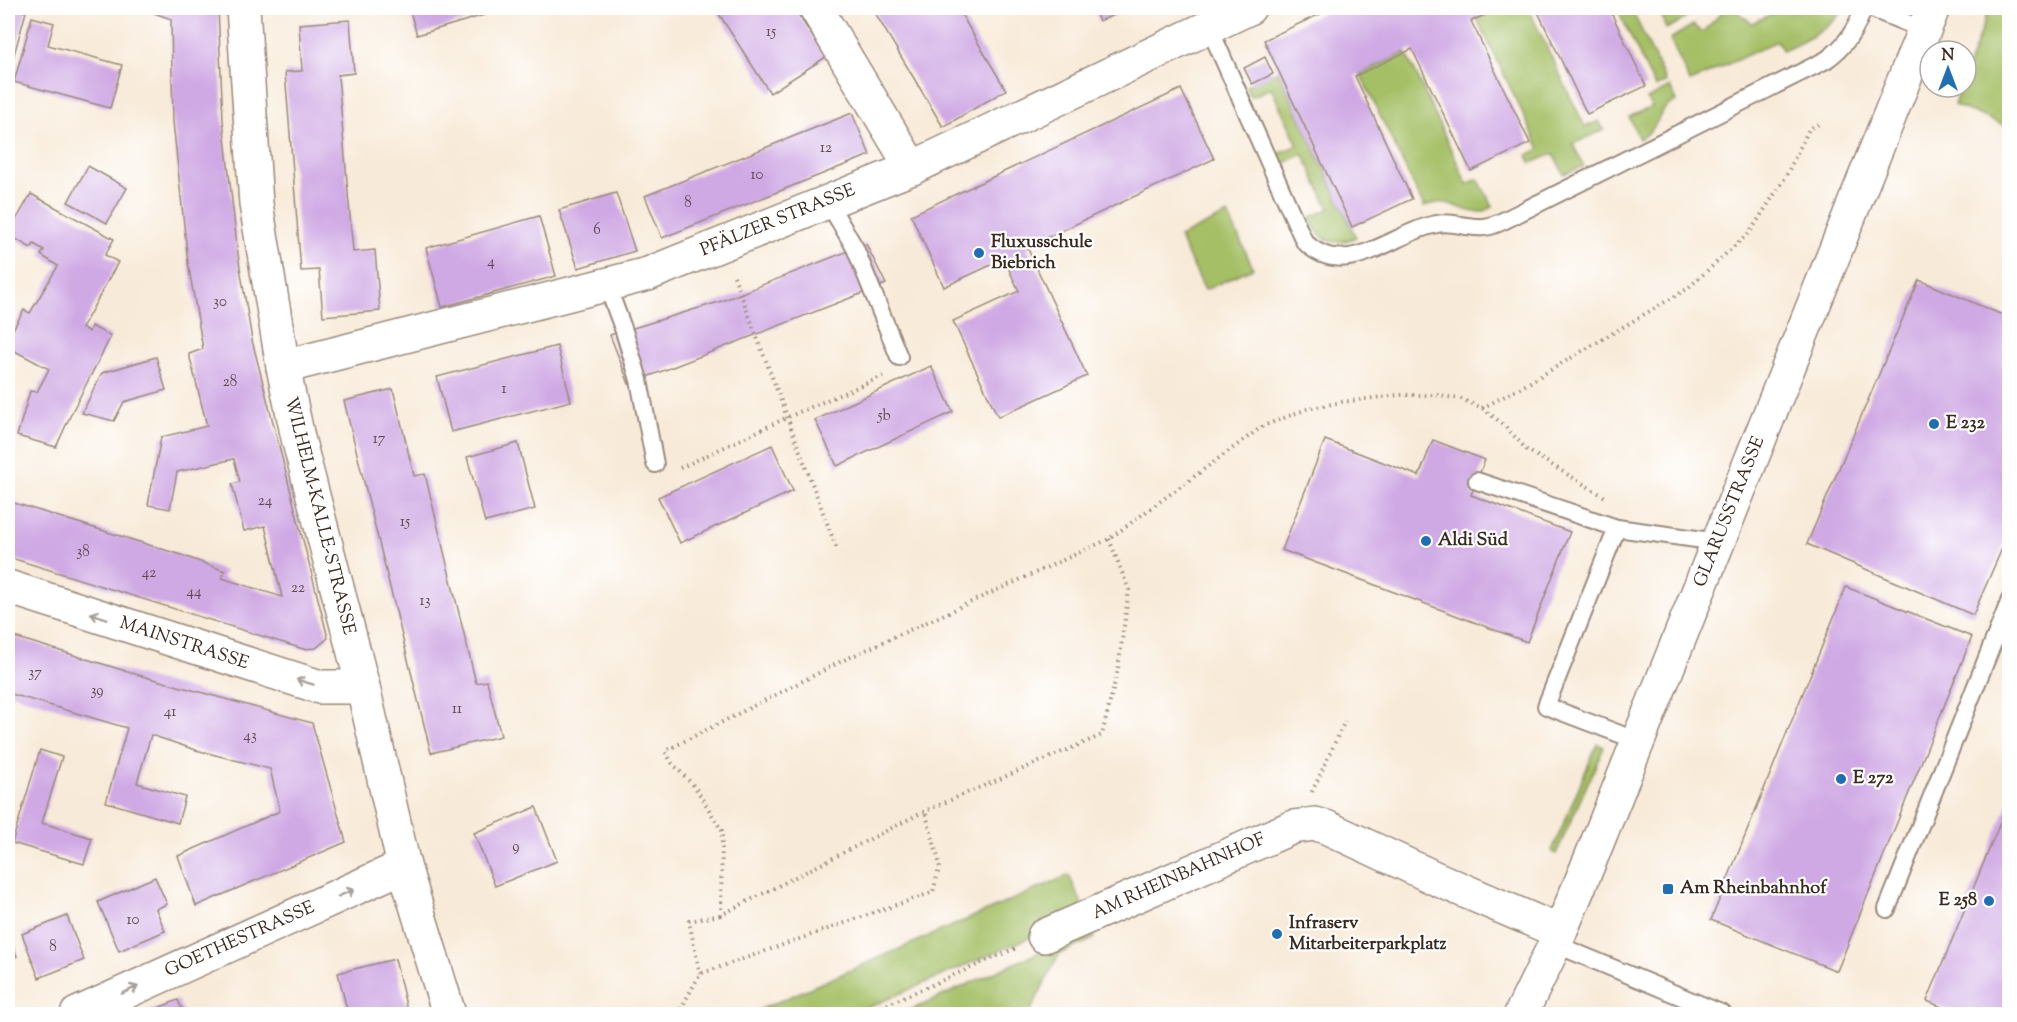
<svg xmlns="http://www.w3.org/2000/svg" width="2017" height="1022" font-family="'Sorts Mill Goudy',serif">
  <rect width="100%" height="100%" fill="#fff"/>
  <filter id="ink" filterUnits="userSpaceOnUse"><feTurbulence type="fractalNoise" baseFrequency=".0167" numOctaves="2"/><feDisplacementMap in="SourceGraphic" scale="12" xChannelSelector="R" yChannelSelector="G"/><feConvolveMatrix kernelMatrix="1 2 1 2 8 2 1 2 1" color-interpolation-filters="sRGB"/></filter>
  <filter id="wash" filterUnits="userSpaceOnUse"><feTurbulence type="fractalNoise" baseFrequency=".008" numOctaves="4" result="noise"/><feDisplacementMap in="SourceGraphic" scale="24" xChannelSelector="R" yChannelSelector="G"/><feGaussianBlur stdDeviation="1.35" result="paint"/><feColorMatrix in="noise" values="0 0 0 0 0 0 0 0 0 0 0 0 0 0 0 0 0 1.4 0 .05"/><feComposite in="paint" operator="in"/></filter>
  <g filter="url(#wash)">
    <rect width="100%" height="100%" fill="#f8ead8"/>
    <g fill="#a4bf65" stroke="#707442" stroke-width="1.5">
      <polygon points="1501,8 1528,8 1585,127 1599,121 1604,130 1573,144 1584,166 1564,174 1553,154 1531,163 1527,155 1540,149 1477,19"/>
      <polygon points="1617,8 1631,8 1666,82 1655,87"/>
      <polygon points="1671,8 1697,8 1680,22 1666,29 1660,13"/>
      <path d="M1726 8H1732L1752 23 1785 8H1845C1829 29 1807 40 1783 51L1777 41 1690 82 1670 39 1693 25 1703 32Z"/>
      <polygon points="1989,8 2009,8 2009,127 1954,105 1960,87 1966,87 1966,72"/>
      <path d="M1406 52 1467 184 1478 179 1493 207C1489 209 1484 212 1479 212 1459 214 1452 194 1424 207L1360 74Z"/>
      <path d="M1278 71 1356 237C1333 247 1320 242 1309 218L1329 209 1303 154 1283 164 1278 154 1298 145 1271 88 1251 97 1246 86Z"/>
      <path d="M1670 87 1676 101C1653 112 1664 126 1639 139L1629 117 1652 107 1647 99Z"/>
      <polygon points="1228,214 1253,268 1205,290 1179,237"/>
      <polygon points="1597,744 1604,747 1556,854 1552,851"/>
      <polygon points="1069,875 1086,913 853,1014 750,1014"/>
      <polygon points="1091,929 1095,938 1059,954 1029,1014 902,1014"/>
    </g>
    <g id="blocks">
      <g fill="#cfa9e4">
        <polygon points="8,8 26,12 8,76"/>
        <polygon points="140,8 218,8 223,120 238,255 252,340 328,638 316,648 303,649 8,557 8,501 181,555 225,571 222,578 282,597 265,526 244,531 232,484 240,482 234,459 177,472 170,509 148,505 161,437 207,426 189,354 203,349 188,263 173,122 171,19"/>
        <polygon points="409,8 508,8 417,35"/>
        <polygon points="715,8 794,8 826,57 770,93"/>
        <polygon points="872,8 973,8 961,14 1006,90 943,127"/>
        <polygon points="1093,8 1132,8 1099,21"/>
        <polygon points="1333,8 1501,8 1471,21 1530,143 1471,171 1412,49 1355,76 1412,199 1352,227 1264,40"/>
        <polygon points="1536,8 1609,8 1646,86 1587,114"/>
        <polygon points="32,17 54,23 48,45 122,65 110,108 14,82"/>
        <polygon points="350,20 354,73 338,75 353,252 375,250 380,311 323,316 319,270 301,271 285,72 302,71 299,24"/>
        <polygon points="1265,57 1273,74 1252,84 1244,68"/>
        <polygon points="1181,89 1214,159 1027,247 1087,376 998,417 953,321 1019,291 1004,259 944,287 911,215"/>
        <polygon points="852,113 870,155 662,238 645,196"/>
        <polygon points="88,166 127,188 107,223 68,202"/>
        <polygon points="616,193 635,251 578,268 559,210"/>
        <polygon points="31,194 114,239 105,255 118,262 82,328 89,332 91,326 111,336 73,410 56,447 17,436 30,391 37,392 49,369 9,348 8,338 24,310 30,313 58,266 41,255 44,250 34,244 31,248 14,238 16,234 12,227"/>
        <polygon points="539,216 556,276 442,307 426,248"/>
        <polygon points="866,244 886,284 629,384 610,335 719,302"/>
        <polygon points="1919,280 2010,318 2010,530 1973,615 1807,544"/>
        <polygon points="557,346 571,401 451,432 437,377"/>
        <polygon points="156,357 166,390 124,402 114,421 82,413 102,373"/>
        <polygon points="931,366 953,412 837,466 815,420"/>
        <polygon points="393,389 414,476 425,474 476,683 487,681 501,736 431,753 344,401"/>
        <polygon points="1325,440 1419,476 1433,440 1485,460 1471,495 1570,532 1527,642 1282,550"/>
        <polygon points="518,443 535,509 485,522 467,457"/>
        <polygon points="772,445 793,491 680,543 658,497"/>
        <polygon points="1846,587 1972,637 1837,971 1711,920"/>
        <polygon points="8,635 142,676 312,723 346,842 196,906 178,856 280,811 270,769 196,750 151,735 137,783 185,797 178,823 106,802 127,728 8,693"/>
        <polygon points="40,750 62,757 42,823 92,838 84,864 12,843"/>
        <polygon points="2009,801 2010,1014 1959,1014 1927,1001"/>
        <polygon points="536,807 557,861 495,886 474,833"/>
        <polygon points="155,877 167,904 156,909 165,931 119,951 98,902"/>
        <polygon points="67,916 84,960 39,978 22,934"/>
        <polygon points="8,933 17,956 8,960"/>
        <polygon points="395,959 408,1014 348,1014 338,973"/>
        <polygon points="178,1000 184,1014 143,1014"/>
      </g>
    </g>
  </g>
  <g filter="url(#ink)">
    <use href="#blocks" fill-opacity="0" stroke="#9a8a7b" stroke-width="1.5"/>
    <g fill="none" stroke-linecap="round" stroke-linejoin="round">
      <defs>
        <g id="service">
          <polyline points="1870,8 1924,30"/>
          <path d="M1209 27 1304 241C1344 284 1395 231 1437 224 1451 221 1464 227 1478 227 1487 228 1493 225 1501 222L1826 60C1846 46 1856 29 1864 8"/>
          <polyline points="828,202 855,248 899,357"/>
          <polyline points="607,285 624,331 639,380 655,464"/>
          <polyline points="1477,481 1617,528"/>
          <polyline points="1638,741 1546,706 1617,528 1718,542"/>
          <polyline points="1887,909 2010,600"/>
          <polyline points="1555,944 1723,1014"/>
        </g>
        <g id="minor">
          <polyline points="243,8 256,204 283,367 298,438 363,687 404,866 449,1014"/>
          <polyline points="816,8 912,168"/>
          <polyline points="283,367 648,274 912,168 1249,8"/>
          <polyline points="8,587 320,687 363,687"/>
          <polyline points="1044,936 1293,827 1315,824 1326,827 1437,879 1560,932"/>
          <polyline points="77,1014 404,866"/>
        </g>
        <polyline id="tertiary" points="1521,1014 1555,944 1591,858 1933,8"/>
      </defs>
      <use href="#service" stroke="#9a8a7b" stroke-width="20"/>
      <use href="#minor" stroke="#9a8a7b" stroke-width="36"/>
      <use href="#tertiary" stroke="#9a8a7b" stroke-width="36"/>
      <g stroke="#9a8a7b" stroke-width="4" stroke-dasharray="1.5 4.5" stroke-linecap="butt">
        <polyline points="734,276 836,547"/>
        <polyline points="1482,408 1522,387 1687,289 1750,232 1785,178 1809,129 1819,124"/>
        <polyline points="680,468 788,417 883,376"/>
        <polyline points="1109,539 1129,590 1118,669 1102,735 925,811 721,915 722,831 695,787 672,763 665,751 844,660 1109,539 1263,426 1307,409 1342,402 1398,395 1437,395 1461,399 1482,408 1504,425 1527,450 1605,497"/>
        <polyline points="1312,792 1345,721"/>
        <polyline points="700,974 689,921 721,915"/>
        <polyline points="678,1014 700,974 933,892 940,865 925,811"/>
        <polyline points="865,1014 1016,948"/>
      </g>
      <use href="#service" stroke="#fff" stroke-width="16"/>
      <use href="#minor" stroke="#fff" stroke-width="33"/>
      <use href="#tertiary" stroke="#fff" stroke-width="33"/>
    </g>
    <defs><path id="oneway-shaft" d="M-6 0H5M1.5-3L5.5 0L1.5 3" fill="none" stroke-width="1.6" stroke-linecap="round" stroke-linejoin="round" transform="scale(1.5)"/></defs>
    <g stroke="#a79f9a">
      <use href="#oneway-shaft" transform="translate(99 616) rotate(-162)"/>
      <use href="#oneway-shaft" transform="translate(305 682) rotate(-163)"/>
      <use href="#oneway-shaft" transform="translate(346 893) rotate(-24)"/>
      <use href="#oneway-shaft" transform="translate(130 990) rotate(-24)"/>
    </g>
  </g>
  <g fill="#1f6fb2" stroke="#fff" stroke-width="2">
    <circle cx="979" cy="253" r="6"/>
    <circle cx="1934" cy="424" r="6"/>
    <circle cx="1426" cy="541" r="6"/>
    <circle cx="1841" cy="779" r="6"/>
    <rect x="1662" y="883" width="12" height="12" rx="3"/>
    <circle cx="1989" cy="901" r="6"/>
    <circle cx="1277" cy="934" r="6"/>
  </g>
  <g text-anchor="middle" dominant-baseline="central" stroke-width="4.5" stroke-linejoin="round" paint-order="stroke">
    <g font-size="15" fill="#604a50">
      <text x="771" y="32">15</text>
      <text x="826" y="148">12</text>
      <text x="757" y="175">10</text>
      <text x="688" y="203">8</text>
      <text x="597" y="230">6</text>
      <text x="491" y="262">4</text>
      <text x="220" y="302">30</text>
      <text x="230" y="382">28</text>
      <text x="504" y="389">1</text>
      <text x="884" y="416">5b</text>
      <text x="379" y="439">17</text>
      <text x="265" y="501">24</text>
      <text x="405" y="522">15</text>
      <text x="83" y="552">38</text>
      <text x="149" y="573">42</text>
      <text x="298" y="588">22</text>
      <text x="194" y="592">44</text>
      <text x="425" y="601">13</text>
      <text x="35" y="673">37</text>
      <text x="97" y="691">39</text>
      <text x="457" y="709">11</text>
      <text x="170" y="712">41</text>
      <text x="250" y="736">43</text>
      <text x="516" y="847">9</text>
      <text x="133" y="920">10</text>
      <text x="53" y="947">8</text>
    </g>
    <g font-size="18" fill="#3b2a1e" stroke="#fff">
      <text transform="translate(778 221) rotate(-22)">PFÄLZER STRASSE</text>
      <text transform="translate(1730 512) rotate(-68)">GLARUSSTRASSE</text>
      <text transform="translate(319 516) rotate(76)">WILHELM-KALLE-STRASSE</text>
      <text transform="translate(184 644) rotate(18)">MAINSTRASSE</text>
      <text transform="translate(1179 877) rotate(-24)">AM RHEINBAHNHOF</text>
      <text transform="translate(240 940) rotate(-24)">GOETHESTRASSE</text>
    </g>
    <g font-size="18" font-weight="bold" fill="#3b2a1e" stroke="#fff" text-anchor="start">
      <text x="991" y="243">Fluxusschule<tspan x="991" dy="21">Biebrich</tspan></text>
      <text x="1946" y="424">E 232</text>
      <text x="1438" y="541">Aldi Süd</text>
      <text x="1853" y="779">E 272</text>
      <text x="1680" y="889">Am Rheinbahnhof</text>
      <text x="1977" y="901" text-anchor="end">E 258</text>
      <text x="1289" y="924">Infraserv<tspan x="1289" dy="21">Mitarbeiterparkplatz</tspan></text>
    </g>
  </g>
  <rect width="2017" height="1022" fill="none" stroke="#fff" stroke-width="30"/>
  <g transform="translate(1948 69)"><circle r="28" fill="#ffffff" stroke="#b1aaa5" stroke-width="1.5"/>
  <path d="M0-4.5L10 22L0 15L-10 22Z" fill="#1f6fb2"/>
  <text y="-9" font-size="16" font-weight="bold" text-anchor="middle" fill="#3b2a1e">N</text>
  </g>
</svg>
